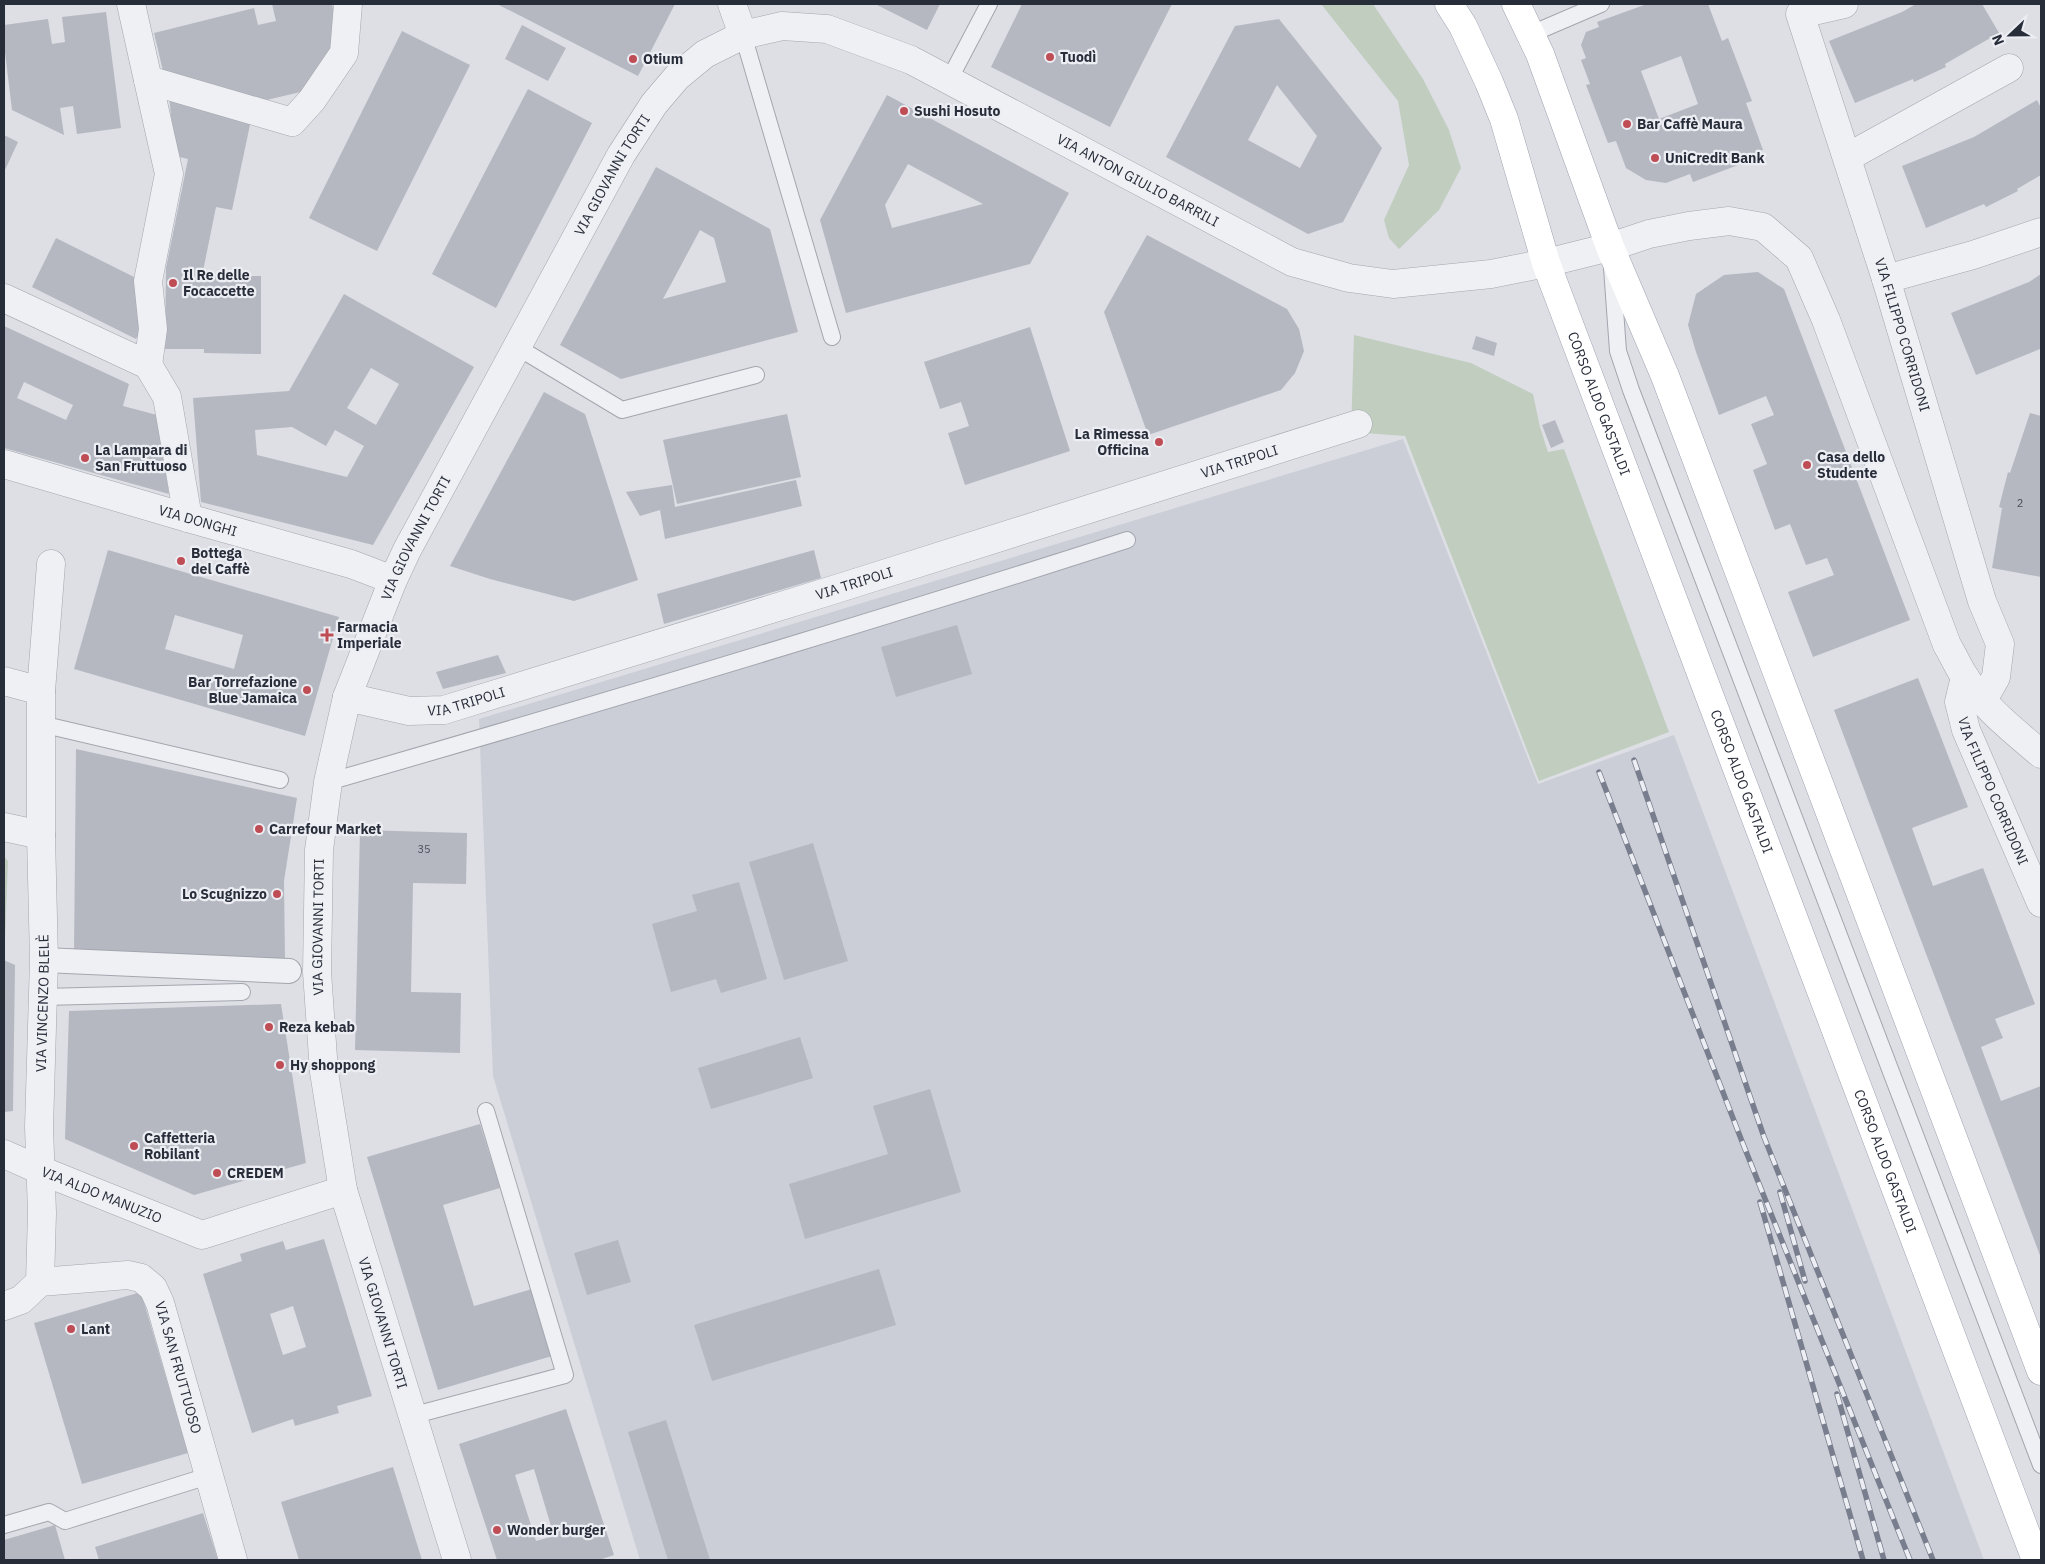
<svg xmlns="http://www.w3.org/2000/svg" width="2045" height="1564" font-family="'IBM Plex Sans',sans-serif">
  <rect width="100%" height="100%" fill="#dddfe5"/>
  <polygon fill="#cbced6" points="1403,439 1538,784 1674,735 1984,1560 640,1560 493,1076 479,719"/>
  <g fill="#c1cebf">
    <polygon points="1321,4 1373,4 1423,79 1449,130 1461,168 1439,210 1399,249 1389,238 1384,220 1409,165 1398,101"/>
    <polygon points="1354,335 1471,363 1533,394 1540,427 1548,452 1564,449 1669,732 1539,781 1405,436 1351,432"/>
    <polygon points="4,856 8,861 5,940 4,940"/>
  </g>
  <g fill="#b5b8c1" fill-rule="evenodd">
    <polygon points="272,4 332,4 344,53 309,90 258,102 163,71 154,33 254,8 258,25 276,21"/>
    <polygon points="497,4 675,4 638,76"/>
    <polygon points="875,4 940,4 927,30"/>
    <polygon points="1022,4 1172,4 1110,127 991,67"/>
    <path d="M1647 4H1708L1722 41 1728 38 1752 101 1746 103 1763 150 1740 159 1741 164 1693 182 1690 174 1666 183 1646 180 1626 168 1616 141 1608 143 1586 85 1590 84 1581 60 1586 58 1581 45 1586 32 1599 27 1597 22ZM1681 56 1698 104 1659 119 1641 71Z"/>
    <polygon points="1916,4 1982,4 1999,33 1945,64 1946,67 1914,82 1913,79 1855,103 1829,41 1902,12"/>
    <polygon points="106,12 121,128 77,134 73,106 60,108 64,135 12,110 4,44 4,25 48,19 52,44 65,42 62,17"/>
    <path d="M1279 19 1382 148 1343 222 1308 234 1166 157 1235 26ZM1277 85 1317 136 1300 168 1248 140Z"/>
    <polygon points="522,25 566,48 548,81 505,59"/>
    <polygon points="402,31 470,65 377,251 309,218"/>
    <polygon points="528,89 592,123 496,308 432,274"/>
    <polygon points="169,95 251,120 232,210 216,207 202,276 261,276 261,354 204,353 204,349 165,349 166,268 188,159 175,156"/>
    <path d="M887 95 1069 193 1030 264 846 313 820 220ZM908 164 983 204 892 228 885 205Z"/>
    <polygon points="2037,100 2041,108 2041,175 2017,189 2018,191 1986,207 1984,204 1926,228 1902,166 1974,137"/>
    <polygon points="4,135 18,142 4,172"/>
    <path d="M656 167 770 229 798 332 621 379 560 345ZM700 230 714 238 726 282 663 299Z"/>
    <polygon points="1147,235 1287,309 1299,329 1304,351 1295,373 1281,390 1148,435 1104,312"/>
    <polygon points="56,238 136,278 142,328 136,339 32,287"/>
    <polygon points="1758,272 1784,289 1910,620 1813,657 1788,592 1834,575 1827,558 1806,565 1790,524 1775,530 1765,503 1753,470 1767,464 1751,424 1774,415 1766,396 1719,415 1696,352 1688,325 1696,294 1724,275"/>
    <polygon points="2041,274 2041,353 2040,349 1976,375 1951,313 2029,282"/>
    <path d="M344 294 474 367 373 545 201 502 193 398 289 391ZM371 368 399 384 376 425 347 408ZM292 427 326 446 335 430 364 446 347 477 257 455 255 430Z"/>
    <path d="M4 326 129 384 123 406 157 415 169 494 4 448ZM24 382 73 405 66 420 17 398Z"/>
    <polygon points="1030,327 1070,451 965,485 948,433 969,426 961,402 940,409 924,362"/>
    <polygon points="1476,336 1497,343 1494,356 1472,349"/>
    <polygon points="544,392 585,414 638,580 574,601 490,579 450,566"/>
    <polygon points="2030,413 2041,416 2041,577 1992,568 2002,508 1999,507 2008,472 2010,473"/>
    <polygon points="787,414 801,477 677,504 663,440"/>
    <polygon points="1555,420 1564,442 1551,448 1542,425"/>
    <polygon points="796,480 802,506 665,539 660,510 640,516 626,492 672,485 675,507"/>
    <path d="M108 550 339 617 305 736 74 669ZM175 615 243 635 234 669 165 649Z"/>
    <polygon points="814,550 821,578 664,624 657,594"/>
    <polygon points="957,625 972,674 896,697 881,647"/>
    <polygon points="498,655 506,673 443,689 436,672"/>
    <polygon points="1918,678 1968,807 1912,828 1933,886 1983,868 2035,1004 1995,1019 2003,1038 1981,1047 2001,1101 2041,1086 2041,1258 1834,710"/>
    <polygon points="76,749 297,798 284,881 285,960 74,955"/>
    <polygon points="360,830 467,833 466,884 413,883 411,992 461,993 460,1053 355,1050"/>
    <polygon points="813,843 848,961 784,980 749,862"/>
    <polygon points="739,882 767,979 721,993 716,979 671,992 652,924 697,911 692,895"/>
    <polygon points="4,960 15,965 13,1111 4,1112"/>
    <polygon points="281,1004 306,1163 194,1195 65,1139 69,1011"/>
    <polygon points="800,1037 813,1078 711,1109 698,1068"/>
    <polygon points="930,1089 961,1192 805,1239 789,1184 888,1154 873,1106"/>
    <polygon points="480,1124 500,1188 443,1205 474,1306 532,1289 552,1356 438,1390 367,1157"/>
    <path d="M324 1239 372 1396 337 1406 339 1413 295 1426 293 1419 252 1433 203 1274 242 1261 240 1254 283 1241 286 1250ZM293 1306 306 1347 283 1355 270 1314Z"/>
    <polygon points="618,1240 631,1282 587,1295 574,1253"/>
    <polygon points="879,1269 896,1325 712,1381 694,1325"/>
    <polygon points="141,1292 188,1453 82,1484 34,1323"/>
    <path d="M566 1409 614 1555 599 1560H497L459 1444ZM534 1469 554 1536 536 1541 515 1475Z"/>
    <polygon points="666,1420 710,1560 668,1560 628,1432"/>
    <polygon points="393,1467 422,1560 299,1560 281,1502"/>
    <polygon points="203,1513 218,1560 99,1560 95,1547"/>
    <polygon points="55,1525 65,1560 4,1560 4,1540"/>
  </g>
  <g fill="none" stroke-linecap="round" stroke-linejoin="round">
    <defs>
      <g id="service">
        <polyline points="1531,34 1601,4"/>
        <polyline points="743,35 832,337"/>
        <polyline points="949,80 989,4"/>
        <polyline points="1612,268 1618,351 1631,390 2041,1465"/>
        <polyline points="517,347 622,410 756,375"/>
        <polyline points="41,724 280,780"/>
        <path d="M328 782C595 705 862 625 1127 540"/>
        <polyline points="43,997 242,992"/>
        <polyline points="411,1416 565,1375 486,1111"/>
        <polyline points="4,1525 49,1512 65,1521 208,1476"/>
      </g>
      <polyline id="pedestrian" points="44,960 289,971"/>
      <g id="minor">
        <polyline points="131,4 169,174 148,281 153,329 148,365"/>
        <polyline points="732,4 743,35"/>
        <path id="s1" d="M1844 4 1800 14 1886 279 1982 601 2000 644 1996 677 1983 700"/>
        <polyline points="148,80 292,122 312,100 344,53 348,4"/>
        <polyline points="1848,157 2009,68"/>
        <polyline points="1886,279 1973,255 2041,232"/>
        <polyline points="4,298 148,365 167,397 188,518"/>
        <path id="s2" d="M1965 677 1959 702 1966 730 2041 903"/>
        <polyline points="4,681 41,691"/>
        <path id="s3" d="M347 697 409 711 444 710 833 590 1358 424"/>
        <polyline points="4,827 41,835"/>
        <path id="s4" d="M40 1282 42 1213 39 1127 44 960 41 835V691L51 564"/>
        <path id="s5" d="M4 1306 21 1300 40 1282 128 1275 141 1278 153 1288 160 1303 233 1560"/>
      </g>
      <g id="tertiary">
        <path id="s6" d="M4 464 188 518 351 564 393 580"/>
        <path id="s7" d="M4 1154 40 1170 202 1235 343 1190"/>
        <path id="s8" d="M457 1560 343 1190 324 1072 317 972 319 850 328 782 347 697 393 580 407 550 621 155 654 104 677 77 705 54 743 35 782 26 827 29 911 60 1292 262 1349 278 1393 284 1491 274 1546 263 1610 247 1649 234 1689 226 1729 221 1763 227 1799 258 1826 320 1947 645C1953 655 1958 666 1964 676 1983 707 2014 731 2041 754"/>
      </g>
      <g id="primary">
        <path id="s9" d="M1449 4 1463 26 1489 82 1504 119 1546 263 2036 1560"/>
        <polyline points="1516,4 1540,54 1610,247 1665,376 2041,1371"/>
      </g>
    </defs>
    <use href="#service" stroke="#a3a6ae" stroke-width="18"/>
    <use href="#pedestrian" stroke="#a3a6ae" stroke-width="26"/>
    <use href="#minor" stroke="#a3a6ae" stroke-width="29"/>
    <use href="#tertiary" stroke="#a3a6ae" stroke-width="29"/>
    <use href="#primary" stroke="#9da3b0" stroke-width="29"/>
    <use href="#service" stroke="#eff0f4" stroke-width="16"/>
    <use href="#pedestrian" stroke="#eff0f4" stroke-width="24"/>
    <use href="#minor" stroke="#eff0f4" stroke-width="28"/>
    <use href="#tertiary" stroke="#eff0f4" stroke-width="28"/>
    <use href="#primary" stroke="#fff" stroke-width="28"/>
    <defs>
      <g id="rail">
        <polyline points="1634,760 1764,1137 1933,1560"/>
        <polyline points="1599,772 1743,1144 1910,1560"/>
        <polyline points="1780,1192 1805,1281"/>
        <polyline points="1760,1202 1863,1560"/>
        <polyline points="1837,1394 1884,1560"/>
      </g>
    </defs>
    <use href="#rail" stroke="#787e8d" stroke-width="5.5"/>
    <use href="#rail" stroke="#eceef3" stroke-width="4" stroke-dasharray="11" stroke-linecap="butt"/>
  </g>
  <g fill="#bf4d55" stroke="#eceef3" stroke-width="2">
    <circle cx="1050" cy="57" r="5"/>
    <circle cx="633" cy="59" r="5"/>
    <circle cx="904" cy="111" r="5"/>
    <circle cx="1627" cy="124" r="5"/>
    <circle cx="1655" cy="158" r="5"/>
    <circle cx="173" cy="283" r="5"/>
    <circle cx="1159" cy="442" r="5"/>
    <circle cx="85" cy="458" r="5"/>
    <circle cx="1807" cy="465" r="5"/>
    <circle cx="181" cy="561" r="5"/>
    <path d="M324.5 627.5h5v5h5v5h-5v5h-5v-5h-5v-5h5z"/>
    <circle cx="307" cy="690" r="5"/>
    <circle cx="259" cy="829" r="5"/>
    <circle cx="277" cy="894" r="5"/>
    <circle cx="269" cy="1027" r="5"/>
    <circle cx="280" cy="1065" r="5"/>
    <circle cx="134" cy="1146" r="5"/>
    <circle cx="217" cy="1173" r="5"/>
    <circle cx="71" cy="1329" r="5"/>
    <circle cx="497" cy="1530" r="5"/>
  </g>
  <g text-anchor="middle" dominant-baseline="central" stroke-width="4.5" stroke-linejoin="round" paint-order="stroke">
    <g font-size="11" fill="#4b505c">
      <text x="2020" y="503">2</text>
      <text x="424" y="849">35</text>
    </g>
    <g font-size="14" font-weight="bold" fill="#282d3a" stroke="#eceef3" text-anchor="start">
      <text x="1060" y="57">Tuodì</text>
      <text x="643" y="59">Otium</text>
      <text x="914" y="111">Sushi Hosuto</text>
      <text x="1637" y="124">Bar Caffè Maura</text>
      <text x="1665" y="158">UniCredit Bank</text>
      <text x="183" y="275">Il Re delle<tspan x="183" dy="16">Focaccette</tspan></text>
      <text x="1149" y="434" text-anchor="end">La Rimessa<tspan x="1149" dy="16">Officina</tspan></text>
      <text x="95" y="450">La Lampara di<tspan x="95" dy="16">San Fruttuoso</tspan></text>
      <text x="1817" y="457">Casa dello<tspan x="1817" dy="16">Studente</tspan></text>
      <text x="191" y="553">Bottega<tspan x="191" dy="16">del Caffè</tspan></text>
      <text x="337" y="627">Farmacia<tspan x="337" dy="16">Imperiale</tspan></text>
      <text x="297" y="682" text-anchor="end">Bar Torrefazione<tspan x="297" dy="16">Blue Jamaica</tspan></text>
      <text x="269" y="829">Carrefour Market</text>
      <text x="267" y="894" text-anchor="end">Lo Scugnizzo</text>
      <text x="279" y="1027">Reza kebab</text>
      <text x="290" y="1065">Hy shoppong</text>
      <text x="144" y="1138">Caffetteria<tspan x="144" dy="16">Robilant</tspan></text>
      <text x="227" y="1173">CREDEM</text>
      <text x="81" y="1329">Lant</text>
      <text x="507" y="1530">Wonder burger</text>
    </g>
    <g font-size="14" fill="#282d3a" stroke="#eceef3">
      <text stroke="none"><textPath href="#s8" startOffset="1471">VIA GIOVANNI TORTI</textPath></text>
      <text stroke="none"><textPath href="#s8" startOffset="2099">VIA ANTON GIULIO BARRILI</textPath></text>
      <text stroke="none"><textPath href="#s1" startOffset="382">VIA FILIPPO CORRIDONI</textPath></text>
      <text stroke="none"><textPath href="#s9" startOffset="428">CORSO ALDO GASTALDI</textPath></text>
      <text stroke="none"><textPath href="#s3" startOffset="932">VIA TRIPOLI</textPath></text>
      <text stroke="none"><textPath href="#s6" startOffset="202">VIA DONGHI</textPath></text>
      <text stroke="none"><textPath href="#s8" startOffset="1058">VIA GIOVANNI TORTI</textPath></text>
      <text stroke="none"><textPath href="#s3" startOffset="528">VIA TRIPOLI</textPath></text>
      <text stroke="none"><textPath href="#s3" startOffset="122">VIA TRIPOLI</textPath></text>
      <text stroke="none"><textPath href="#s9" startOffset="832">CORSO ALDO GASTALDI</textPath></text>
      <text stroke="none"><textPath href="#s2" startOffset="121">VIA FILIPPO CORRIDONI</textPath></text>
      <text stroke="none"><textPath href="#s8" startOffset="652">VIA GIOVANNI TORTI</textPath></text>
      <text stroke="none"><textPath href="#s4" startOffset="279">VIA VINCENZO BLELÈ</textPath></text>
      <text stroke="none"><textPath href="#s9" startOffset="1238">CORSO ALDO GASTALDI</textPath></text>
      <text stroke="none"><textPath href="#s7" startOffset="106">VIA ALDO MANUZIO</textPath></text>
      <text transform="translate(383 1323) rotate(73)">VIA GIOVANNI TORTI</text>
      <text stroke="none"><textPath href="#s5" startOffset="245">VIA SAN FRUTTUOSO</textPath></text>
    </g>
  </g>
  <rect width="2045" height="1564" fill="none" stroke="#282d3a" stroke-width="10"/>
  <g transform="translate(2010 35) rotate(248)" stroke="#eceef3" stroke-width="4" paint-order="stroke">
  <path d="M0-4L9 19L0 12L-9 19Z" fill="#282d3a"/>
  <text y="-8" font-size="14" font-weight="bold" text-anchor="middle" fill="#282d3a">N</text>
  </g>
</svg>
